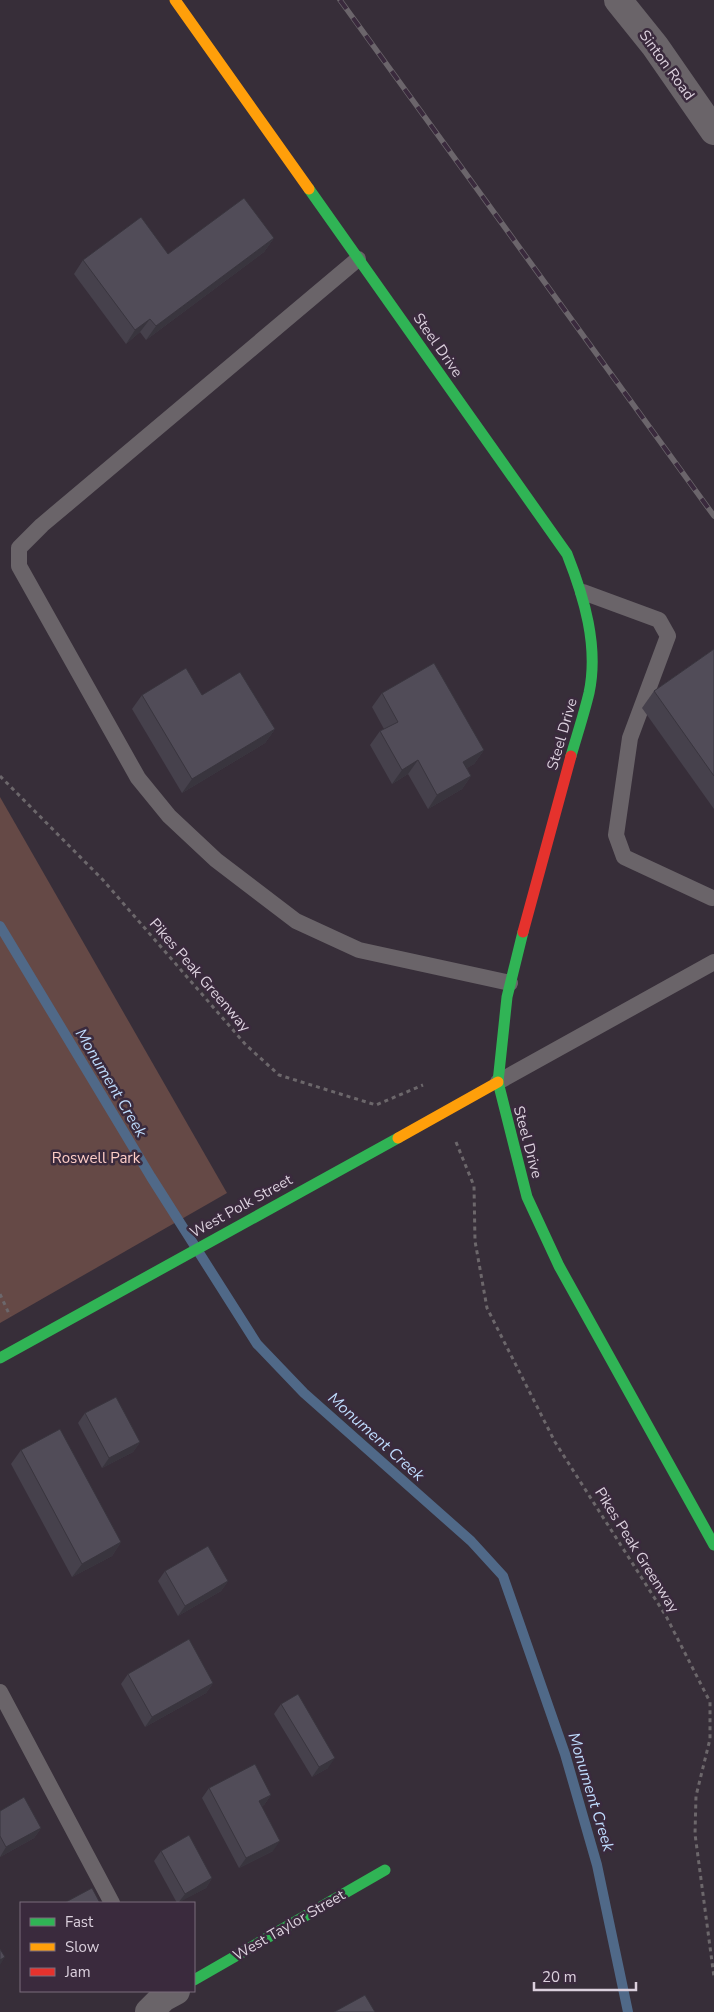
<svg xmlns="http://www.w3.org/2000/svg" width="714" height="2012" font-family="'Nunito Sans',sans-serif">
  <rect width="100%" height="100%" fill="#372e39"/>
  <polygon fill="#654946" points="0,797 227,1193 0,1323"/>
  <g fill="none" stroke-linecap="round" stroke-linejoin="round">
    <polyline stroke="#506988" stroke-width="10" points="0,926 151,1177 257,1344 304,1393 471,1541 503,1576 565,1754 597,1865 628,2012"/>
    <g stroke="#6c676b" stroke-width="3" stroke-dasharray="4 4" stroke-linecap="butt">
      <polyline points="0,776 103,880 246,1045 279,1075 376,1105 423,1085"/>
      <polyline points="456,1142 474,1186 475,1241 487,1308 555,1442 666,1616 710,1702 710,1739 696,1796 695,1834 714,1977"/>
      <polyline points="0,1294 10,1316"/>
    </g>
    <g stroke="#6a6469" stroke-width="16">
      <polyline points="358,259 42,525 19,548 19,566 138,778 169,816 216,860 296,921 359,950 510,983"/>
      <polyline points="583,592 659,620 668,636 630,738 616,835 624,857 712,898"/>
      <polyline points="498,1082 714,962"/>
      <polyline points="0,1692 112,1903"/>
    </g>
    <g stroke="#6a6469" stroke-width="28">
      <polyline points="618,0 655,46 714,131"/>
      <polyline points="149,2012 163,1998 176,1991"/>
    </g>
    <g stroke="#30b455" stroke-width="11">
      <path d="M309 189 567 554C584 597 599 646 589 693 584 714 577 735 571 756"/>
      <polyline points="523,932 507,997 498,1082 527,1197 559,1266 714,1545"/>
      <polyline points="0,1358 398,1138"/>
      <polyline points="194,1980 385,1870"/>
    </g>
    <g stroke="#ff9f0a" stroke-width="11">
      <polyline points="175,0 309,189"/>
      <polyline points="398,1138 498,1082"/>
    </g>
    <polyline stroke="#e5322d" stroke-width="11" points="523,932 571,756"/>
    <defs>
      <polyline id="rail" points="340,0 714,516"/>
    </defs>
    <use href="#rail" stroke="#6b656b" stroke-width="5.5"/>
    <use href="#rail" stroke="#3a2a3d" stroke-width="4" stroke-dasharray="11" stroke-linecap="butt"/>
  </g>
  <g fill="#46414c">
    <polygon points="274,238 264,252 146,340 140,332 126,344 74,274 83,260 168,254"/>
    <polygon points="714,649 714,809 642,708 654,691"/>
    <polygon points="382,693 484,750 474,764 467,768 471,776 462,789 428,809 408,774 392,784 370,745 380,731 384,729 372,707"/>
    <polygon points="142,695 202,695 275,729 265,743 182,793 132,709"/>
    <polygon points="85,1413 140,1442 133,1452 102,1468 78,1423"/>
    <polygon points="21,1450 121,1542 112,1556 72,1577 11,1464"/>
    <polygon points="165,1571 228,1581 221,1591 178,1616 158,1581"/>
    <polygon points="128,1674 213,1683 206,1693 145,1727 121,1684"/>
    <polygon points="281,1704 328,1768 312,1777 274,1714"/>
    <polygon points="209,1788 271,1795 264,1805 262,1806 273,1851 239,1868 202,1798"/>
    <polygon points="0,1811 41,1828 34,1838 0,1857"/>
    <polygon points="161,1851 212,1878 206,1888 177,1903 154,1861"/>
  </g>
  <g fill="#39353e">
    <polygon points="274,238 264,252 146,340 156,326"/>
    <polygon points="150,319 140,332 126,344 135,330"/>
    <polygon points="275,729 265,743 182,793 192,779"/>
    <polygon points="484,750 474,764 454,776 463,762"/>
    <polygon points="418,760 408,774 392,784 402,770"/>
    <polygon points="471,776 462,789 428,809 437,795"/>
    <polygon points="140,1442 133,1452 102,1468 109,1458"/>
    <polygon points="121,1542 112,1556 72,1577 82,1564"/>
    <polygon points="228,1581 221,1591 178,1616 185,1606"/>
    <polygon points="213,1683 206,1693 145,1727 152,1717"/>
    <polygon points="335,1758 328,1768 312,1777 319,1767"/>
    <polygon points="271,1795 264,1805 252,1811 259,1801"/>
    <polygon points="41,1828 34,1838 0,1857 6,1847"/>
    <polygon points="280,1841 273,1851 239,1868 246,1858"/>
    <polygon points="212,1878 206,1888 178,1903 185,1894"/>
    <polygon points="5,1957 0,1965 0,1960"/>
  </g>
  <g fill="#514c58" stroke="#39353e">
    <polygon points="244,198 274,238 156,326 150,319 135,330 83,260 141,217 168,254"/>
    <polygon points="714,649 714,776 654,691"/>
    <polygon points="434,663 484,750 463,762 471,776 437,795 418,760 402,770 380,731 398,722 382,693"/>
    <polygon points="186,668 202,695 240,672 275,729 192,779 142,695"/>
    <polygon points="116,1397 140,1442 109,1458 85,1413"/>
    <polygon points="60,1429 121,1542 82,1564 21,1450"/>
    <polygon points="208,1546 228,1581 185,1606 165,1571"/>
    <polygon points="189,1639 213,1683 152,1717 128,1674"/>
    <polygon points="298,1694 335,1758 319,1767 281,1704"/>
    <polygon points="255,1764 271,1795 259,1801 280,1841 246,1858 209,1788"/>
    <polygon points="24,1797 41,1828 6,1847 0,1836 0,1811"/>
    <polygon points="189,1835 212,1878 185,1894 161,1851"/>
    <polygon points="92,1888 100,1903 64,1903"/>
    <polygon points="0,1949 5,1957 0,1960"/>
    <polygon points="365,1995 375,2012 334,2012"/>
  </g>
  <g text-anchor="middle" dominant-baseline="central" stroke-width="5" stroke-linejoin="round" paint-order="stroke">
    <g font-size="15" fill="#dbd0dd" stroke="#3a2a3d">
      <text transform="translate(667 65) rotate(54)">Sinton Road</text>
      <text transform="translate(438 345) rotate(55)">Steel Drive</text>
      <text transform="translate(562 734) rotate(-74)">Steel Drive</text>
      <text transform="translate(200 975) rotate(49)">Pikes Peak Greenway</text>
      <text transform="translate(528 1142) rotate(75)">Steel Drive</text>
      <text transform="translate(241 1206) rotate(-29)">West Polk Street</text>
      <text transform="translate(637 1550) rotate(58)">Pikes Peak Greenway</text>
      <text transform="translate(289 1925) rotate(-30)">West Taylor Street</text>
    </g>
    <g font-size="15" fill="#fecec7" stroke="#3a2a3d">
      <text x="96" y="1158">Roswell Park</text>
    </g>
    <g font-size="16" font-style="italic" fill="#bedbfc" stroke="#3a2a3d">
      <text transform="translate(111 1083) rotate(59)">Monument Creek</text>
      <text transform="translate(376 1437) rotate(42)">Monument Creek</text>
      <text transform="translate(591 1792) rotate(73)">Monument Creek</text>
    </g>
  </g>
  <rect x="20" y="1902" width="175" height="90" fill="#3a2a3d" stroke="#7a6c7d"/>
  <rect x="30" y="1918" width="25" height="8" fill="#30b455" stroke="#7a6c7d"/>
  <text x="65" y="1927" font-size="15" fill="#dbd0dd">Fast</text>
  <rect x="30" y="1943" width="25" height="8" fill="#ff9f0a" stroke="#7a6c7d"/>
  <text x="65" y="1952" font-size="15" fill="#dbd0dd">Slow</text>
  <rect x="30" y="1968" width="25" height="8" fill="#e5322d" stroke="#7a6c7d"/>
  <text x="65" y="1977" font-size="15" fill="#dbd0dd">Jam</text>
  <path d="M534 1982v8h102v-8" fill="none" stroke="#dbd0dd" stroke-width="2.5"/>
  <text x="542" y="1982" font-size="15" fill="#dbd0dd" stroke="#3a2a3d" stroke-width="4" paint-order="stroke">20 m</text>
</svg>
